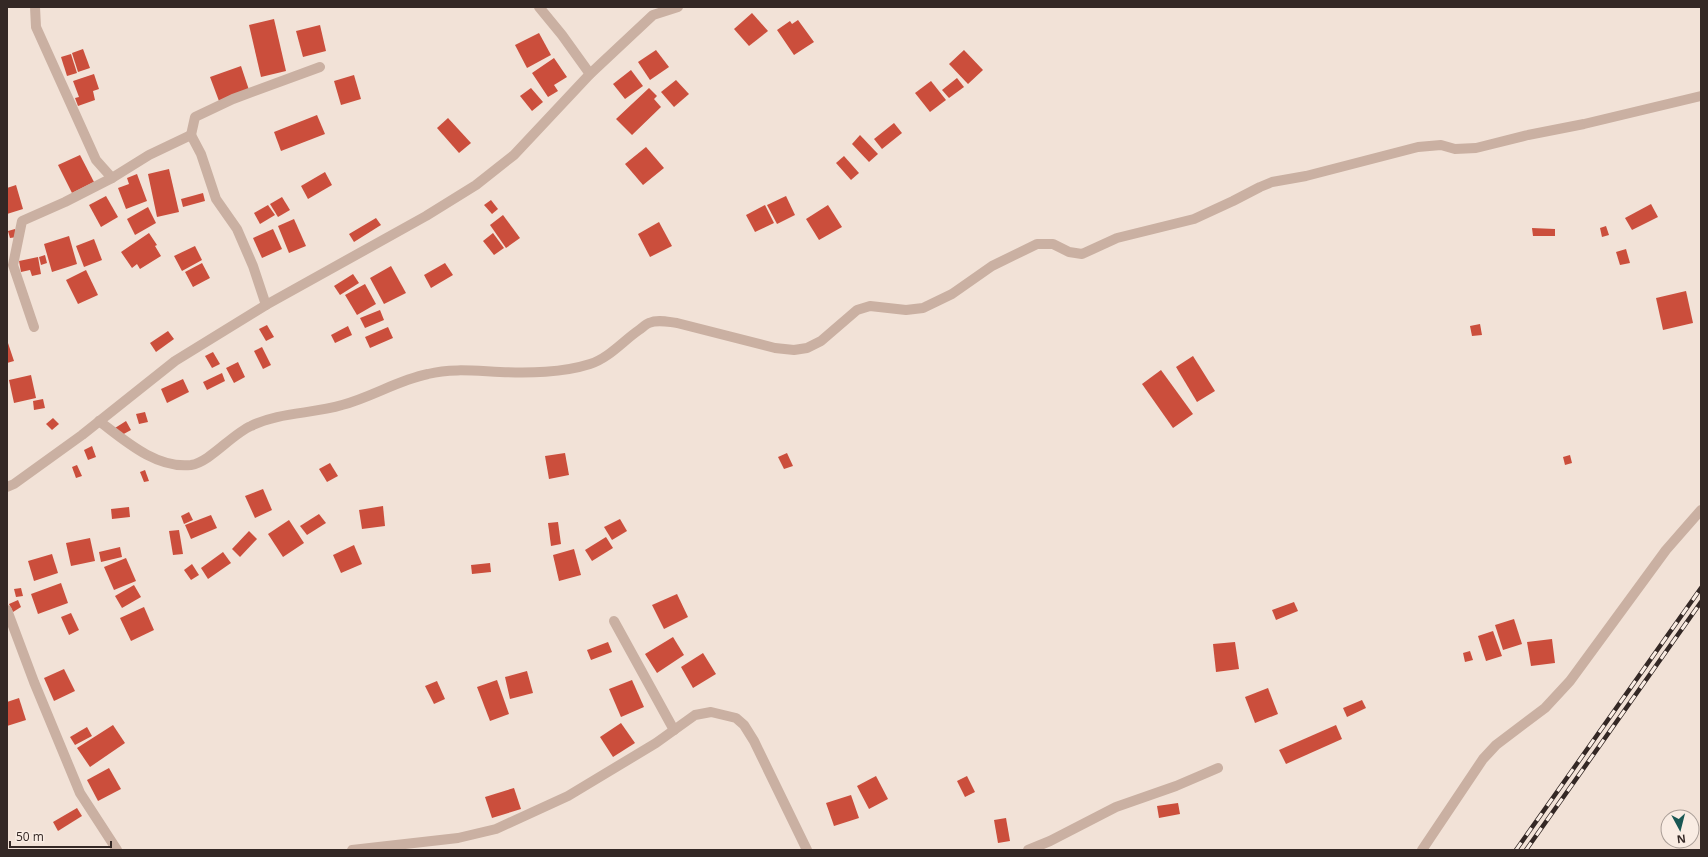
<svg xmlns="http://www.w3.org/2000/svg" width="1708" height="857" font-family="'Open Sans',sans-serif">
  <rect width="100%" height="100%" fill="#f2e2d7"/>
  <g fill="#cb4e3c">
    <polygon points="752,13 768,31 749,46 734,29"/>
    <polygon points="274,19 286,71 261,77 249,25"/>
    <polygon points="798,20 814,42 794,55 777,30 790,21 792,24"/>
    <polygon points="320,25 326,51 303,57 296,31"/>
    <polygon points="539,33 551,55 527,68 515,45"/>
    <polygon points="83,49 90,68 78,72 72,53"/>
    <polygon points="656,50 669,67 650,80 638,62"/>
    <polygon points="964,50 983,70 968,84 949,64"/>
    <polygon points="71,54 77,73 67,76 61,57"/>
    <polygon points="554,58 567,77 554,85 558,91 548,97 532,73"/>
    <polygon points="241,66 249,90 219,101 210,77"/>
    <polygon points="631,70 643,86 625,99 613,84"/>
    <polygon points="94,74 99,89 93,91 95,100 78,106 75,98 79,97 73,81"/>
    <polygon points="354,75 361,99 341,105 334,81"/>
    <polygon points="957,78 964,87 949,98 942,90"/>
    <polygon points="676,80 689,94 674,107 661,92"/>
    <polygon points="931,81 946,100 930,112 915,93"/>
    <polygon points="531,88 543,102 532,111 520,96"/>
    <polygon points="649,88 657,96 654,99 661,107 632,135 616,119"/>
    <polygon points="317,115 325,134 281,151 274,132"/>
    <polygon points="448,118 471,143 459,153 437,128"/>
    <polygon points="894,123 902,133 882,149 874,139"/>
    <polygon points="860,135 878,154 869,162 852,144"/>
    <polygon points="646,147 664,168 643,185 625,164"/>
    <polygon points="80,155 94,182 72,193 58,165"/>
    <polygon points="844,156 859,173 851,180 836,163"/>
    <polygon points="169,169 179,212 157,217 148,174"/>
    <polygon points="325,172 332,185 308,199 301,186"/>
    <polygon points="137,174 147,201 126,209 118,188 129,184 127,178"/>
    <polygon points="16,185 23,209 7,214 7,188"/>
    <polygon points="203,193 205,201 183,207 181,199"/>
    <polygon points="106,196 118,217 101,227 89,205"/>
    <polygon points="786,196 795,215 777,224 767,205"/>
    <polygon points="282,197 290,210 278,217 270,204"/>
    <polygon points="491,200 498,209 492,214 484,205"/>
    <polygon points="1651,204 1658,217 1632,230 1625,218"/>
    <polygon points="268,205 275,215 260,224 254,213"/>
    <polygon points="765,205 774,223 755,232 746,215"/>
    <polygon points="828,205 842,227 819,240 806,219"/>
    <polygon points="148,207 156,223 135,235 127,219"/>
    <polygon points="503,215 520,238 506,248 490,225"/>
    <polygon points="376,218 381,225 354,242 349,234"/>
    <polygon points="294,219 306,246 289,253 278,226"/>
    <polygon points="659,222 672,246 650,257 638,234"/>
    <polygon points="1606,226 1609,235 1602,237 1600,228"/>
    <polygon points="1532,228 1555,229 1555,236 1533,236"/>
    <polygon points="15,229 17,237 10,238 8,231"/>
    <polygon points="273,229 282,249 262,258 253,238"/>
    <polygon points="149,233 157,245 155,246 161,256 140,269 137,264 132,268 121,252"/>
    <polygon points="493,233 504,248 494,255 483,241"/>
    <polygon points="69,236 77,264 52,272 44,244"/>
    <polygon points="94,239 102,260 84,267 76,246"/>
    <polygon points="195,246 202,260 182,271 174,256"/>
    <polygon points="1626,249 1630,263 1620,265 1616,252"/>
    <polygon points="45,255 47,263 41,265 39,257"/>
    <polygon points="38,257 41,274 32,276 30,270 21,272 19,261"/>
    <polygon points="202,263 210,278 193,287 185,272"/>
    <polygon points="445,263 453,275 431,288 424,275"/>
    <polygon points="391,266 406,293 384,304 370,278"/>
    <polygon points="86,270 98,295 78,304 66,280"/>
    <polygon points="353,274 359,283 340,295 334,286"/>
    <polygon points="365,284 376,304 357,315 345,295"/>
    <polygon points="1686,291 1693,323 1663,330 1656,298"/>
    <polygon points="380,310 384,320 365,328 360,318"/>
    <polygon points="1480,324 1482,335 1472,336 1470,326"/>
    <polygon points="267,325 274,337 266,341 259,329"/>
    <polygon points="348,326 352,335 335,343 331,335"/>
    <polygon points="388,327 393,338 370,348 365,337"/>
    <polygon points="168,331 174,339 156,352 150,343"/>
    <polygon points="7,340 14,361 7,363"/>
    <polygon points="262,347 271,365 263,369 254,351"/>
    <polygon points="213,352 220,364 212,368 205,356"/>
    <polygon points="1193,356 1215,391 1197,402 1176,367"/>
    <polygon points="238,362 245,377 234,383 226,368"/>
    <polygon points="1161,370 1193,414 1173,428 1142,384"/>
    <polygon points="222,373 225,381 207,390 203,382"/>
    <polygon points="31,375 36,398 14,403 9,380"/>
    <polygon points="183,379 189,392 167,403 161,389"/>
    <polygon points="43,399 45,408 34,410 33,401"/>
    <polygon points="145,412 148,422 139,424 136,414"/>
    <polygon points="53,418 59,424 52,430 46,424"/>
    <polygon points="126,421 131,430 120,436 115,428"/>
    <polygon points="92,446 96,457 88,460 84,450"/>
    <polygon points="565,453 569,475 549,479 545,456"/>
    <polygon points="787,453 793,466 784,469 778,457"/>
    <polygon points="1570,455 1572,463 1565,465 1563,457"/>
    <polygon points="330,463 338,476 327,482 319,469"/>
    <polygon points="77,465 82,476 76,478 72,467"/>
    <polygon points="145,470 149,481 144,482 140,472"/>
    <polygon points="263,489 272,510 255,518 245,496"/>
    <polygon points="383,506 385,526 362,529 359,510"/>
    <polygon points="129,507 130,517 112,519 111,509"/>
    <polygon points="189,512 193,520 184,524 181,516"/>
    <polygon points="319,514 326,523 307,535 300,526"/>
    <polygon points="211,515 217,528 191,539 185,525"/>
    <polygon points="620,519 627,531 612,540 604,527"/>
    <polygon points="289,520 304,543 283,557 268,534"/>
    <polygon points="558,522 561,544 551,546 548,523"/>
    <polygon points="179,530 183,554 173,555 169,531"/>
    <polygon points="249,531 257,539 240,557 232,549"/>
    <polygon points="606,537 613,548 592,561 585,550"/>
    <polygon points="90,538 95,561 71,566 66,543"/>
    <polygon points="354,545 362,564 341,573 333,555"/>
    <polygon points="120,547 122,557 101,562 99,552"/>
    <polygon points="574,549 581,575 559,581 553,555"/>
    <polygon points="223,552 231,563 208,579 201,568"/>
    <polygon points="52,554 58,573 34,581 28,561"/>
    <polygon points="126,558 136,581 114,590 104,567"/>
    <polygon points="490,563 491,572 472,574 471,565"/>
    <polygon points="192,564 199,575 191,580 184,570"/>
    <polygon points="61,583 68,603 38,614 31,594"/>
    <polygon points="134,585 141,597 122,608 115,596"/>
    <polygon points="21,588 23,596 16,597 14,589"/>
    <polygon points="677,594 688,617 664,629 652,605"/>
    <polygon points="18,600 21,607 13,612 9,604"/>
    <polygon points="1294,602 1298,611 1276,620 1272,610"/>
    <polygon points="144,607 154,630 131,641 120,618"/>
    <polygon points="71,613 79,630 69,635 61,617"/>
    <polygon points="1514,619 1522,644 1503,650 1495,625"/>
    <polygon points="1493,631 1502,656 1486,661 1478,636"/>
    <polygon points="673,637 684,655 657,673 645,654"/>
    <polygon points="1552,639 1555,663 1531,666 1527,642"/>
    <polygon points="608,642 612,652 591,660 587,650"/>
    <polygon points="1235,642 1239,669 1216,672 1213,644"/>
    <polygon points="1470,651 1473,660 1465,662 1463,653"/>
    <polygon points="703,653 716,674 693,688 681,667"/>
    <polygon points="64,669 75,691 54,701 44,678"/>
    <polygon points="527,671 533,693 510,699 505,677"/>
    <polygon points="497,680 509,714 490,721 477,687"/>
    <polygon points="632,680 644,707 621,717 609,689"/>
    <polygon points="437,681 445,699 434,704 425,686"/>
    <polygon points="1268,688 1278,714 1255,723 1245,697"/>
    <polygon points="19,698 26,720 7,726 7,702"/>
    <polygon points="1362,700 1366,708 1347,717 1343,708"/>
    <polygon points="621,723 635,743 613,757 600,737"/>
    <polygon points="113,725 125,743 90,767 77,748"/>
    <polygon points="1336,725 1342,739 1286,764 1279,750"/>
    <polygon points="87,727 92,736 75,745 70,737"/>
    <polygon points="109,768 121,789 98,801 87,780"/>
    <polygon points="876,776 888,799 869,809 857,786"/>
    <polygon points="967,776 975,792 965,797 957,781"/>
    <polygon points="514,788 521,809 492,818 485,797"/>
    <polygon points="851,795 859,818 834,826 826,803"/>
    <polygon points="1178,803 1180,814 1159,818 1157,806"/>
    <polygon points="77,808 82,816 58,831 53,822"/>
    <polygon points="1006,818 1010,841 998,843 994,820"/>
  </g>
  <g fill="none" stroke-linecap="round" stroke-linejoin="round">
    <g stroke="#cab0a2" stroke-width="10">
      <polyline points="35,7 36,27 96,160 112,178 149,155 191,135 201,154 216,199 237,229 253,266 266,305"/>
      <polyline points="539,7 562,35 590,74"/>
      <polyline points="191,135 195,117 233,99 320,67"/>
      <polyline points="34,327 13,265 22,221 65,202 112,178"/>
      <path d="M99 421C124 440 156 469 191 465 210 462 232 434 251 426 279 412 312 414 342 405 372 397 398 380 428 374 452 368 476 371 500 372 529 373 562 373 590 364 609 358 623 341 639 330 642 328 646 324 649 323 658 319 668 322 677 323L775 348 794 350 807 348 821 341 857 310 870 306 906 310 923 308 952 294 992 266 1037 244H1053L1069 252 1082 254 1117 238 1194 219 1233 201 1260 187 1272 182 1306 176 1418 147 1441 145 1455 149 1476 148 1528 135 1584 124 1701 96"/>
      <polyline points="7,610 34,682 80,793 117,850"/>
      <polyline points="614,621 674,730"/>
      <polyline points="352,850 458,838 496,829 568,796 656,743 695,715 711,712 736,718 744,725 754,741 807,850"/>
      <polyline points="1028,850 1050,841 1116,807 1176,786 1218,768"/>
      <polyline points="1422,850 1483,759 1496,745 1545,708 1570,681 1666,550 1701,510"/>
    </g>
    <polyline stroke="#cab0a2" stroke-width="10" points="7,487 14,484 82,435 175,361 266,305 426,216 476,185 514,155 590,74 653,15 678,7"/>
    <defs>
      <g id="rail">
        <polyline points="1516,850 1701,588"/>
        <polyline points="1526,850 1701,602"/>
      </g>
    </defs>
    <use href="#rail" stroke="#342825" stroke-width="4.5"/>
    <use href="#rail" stroke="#f9ece3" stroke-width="3" stroke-dasharray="9" stroke-linecap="butt"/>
  </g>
  <rect width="1708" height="857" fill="none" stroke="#342825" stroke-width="16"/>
  <g transform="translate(1680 829) rotate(173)"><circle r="19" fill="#f9ece3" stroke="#aa9e97"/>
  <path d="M0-3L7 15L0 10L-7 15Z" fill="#195754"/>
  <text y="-6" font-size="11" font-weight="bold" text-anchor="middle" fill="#342825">N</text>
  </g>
  <path d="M10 841v6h101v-6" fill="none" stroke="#342825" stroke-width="2"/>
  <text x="16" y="841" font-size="12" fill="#342825" stroke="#f9ece3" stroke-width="3" paint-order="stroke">50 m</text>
</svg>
